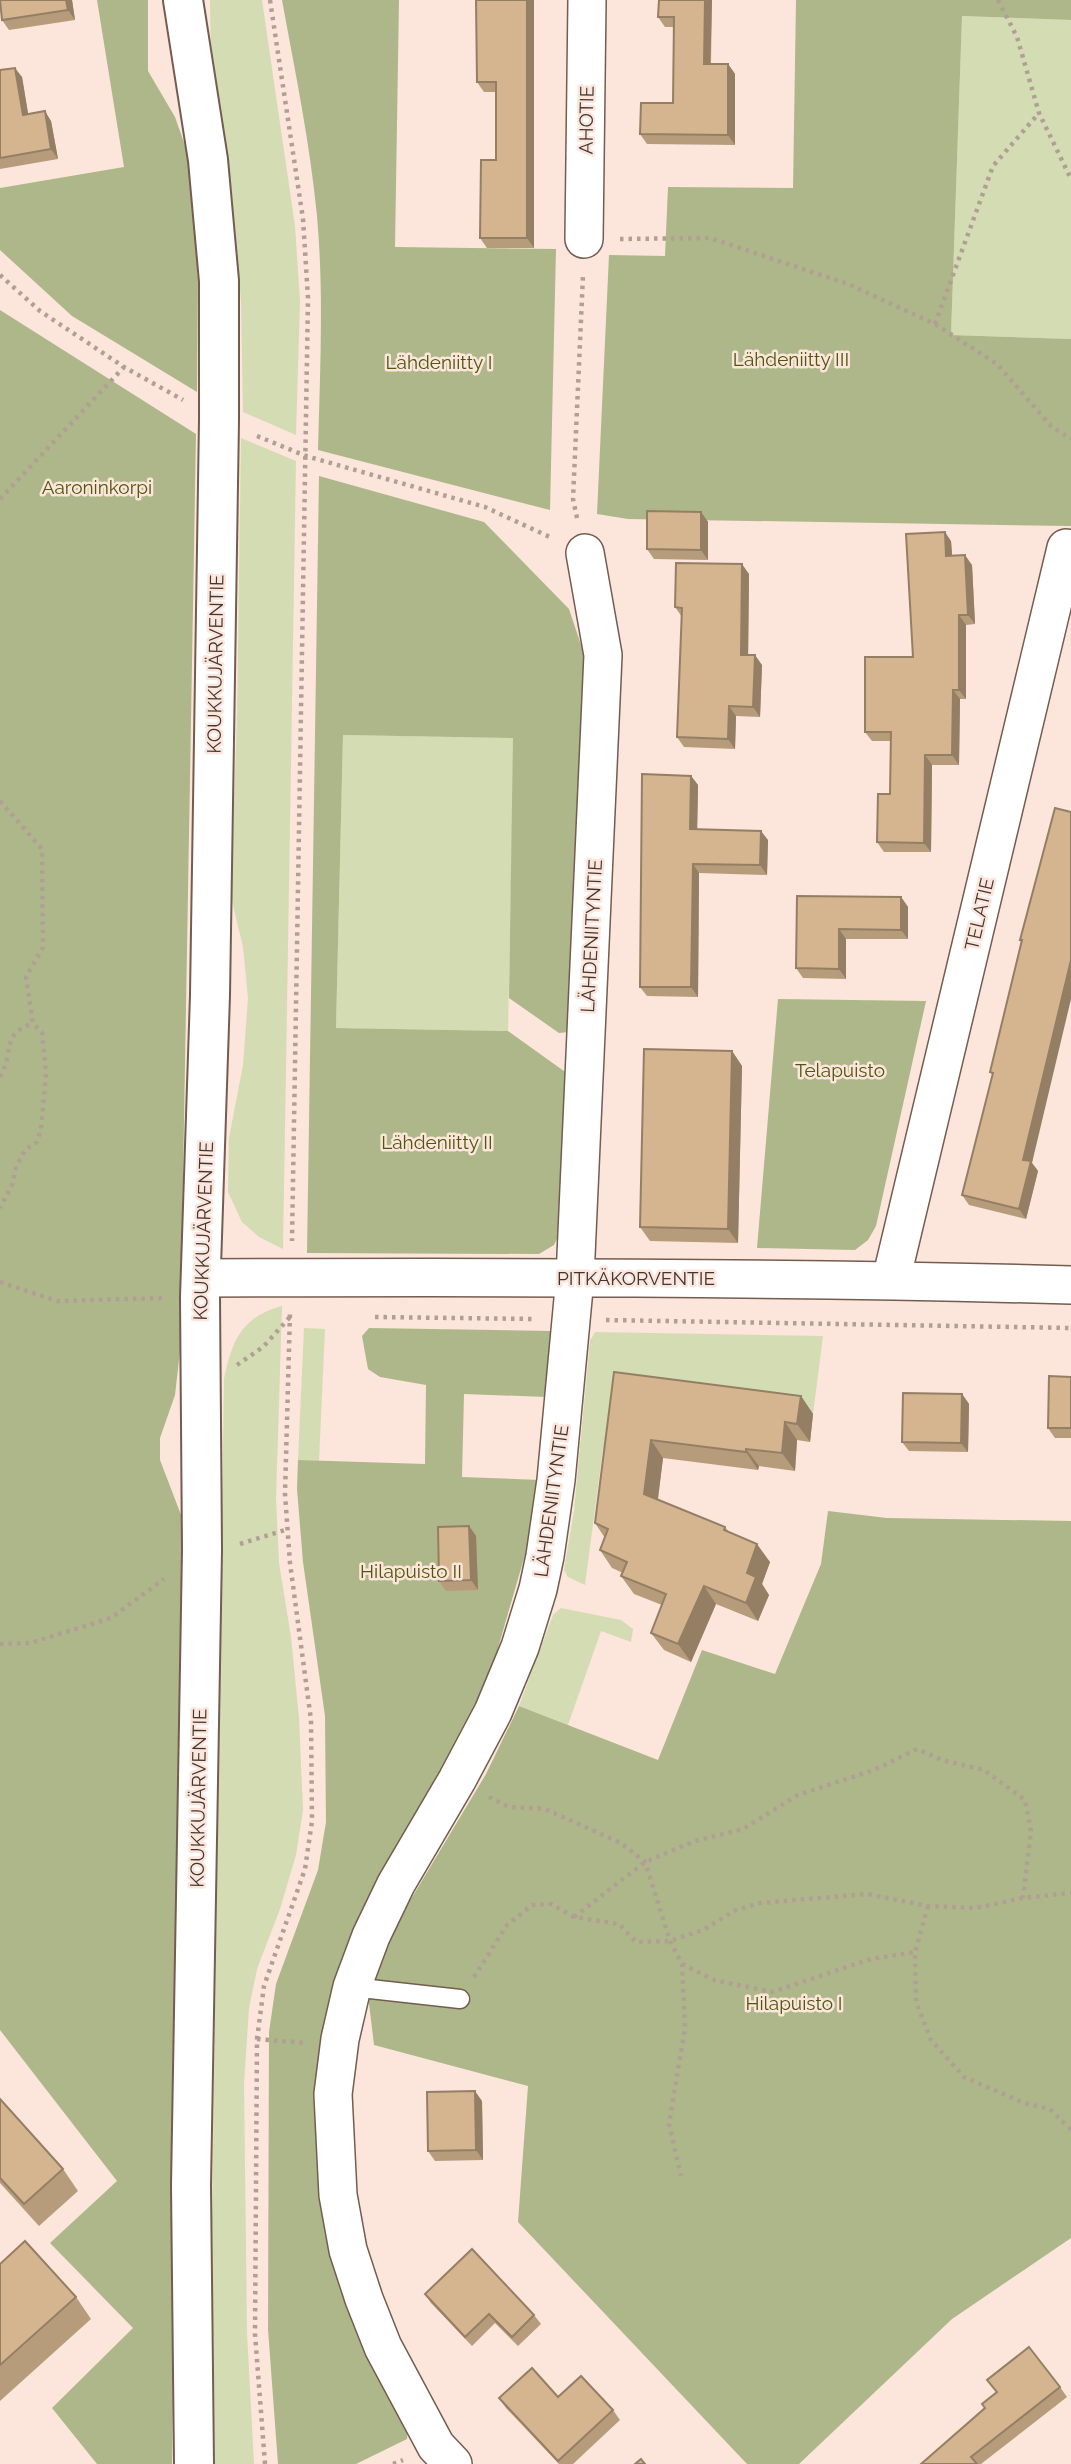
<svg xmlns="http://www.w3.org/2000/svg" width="1071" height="2464" font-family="Raleway,sans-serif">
  <rect width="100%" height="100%" fill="#fce5da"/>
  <g fill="#d4dcb3">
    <polygon points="210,0 262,0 295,226 300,301 296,435 243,412 241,301 233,209 211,59"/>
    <polygon points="962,16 1071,20 1071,339 951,335"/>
    <polygon points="241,438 296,461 283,1249 259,1237 242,1222 228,1192 229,1138 243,1065 248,998 243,947 231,897 237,714"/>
    <polygon points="343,735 514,738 508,1031 336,1028"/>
    <path d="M282 1306 276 1498 279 1563 291 1637 299 1718 303 1810 296 1855 280 1909 257 1969 249 2008 244 2084 247 2333 254 2464H215L212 2219 224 1379C232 1341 241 1317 282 1306Z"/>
    <polygon points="304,1328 325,1329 319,1461 298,1460"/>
    <polygon points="595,1332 823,1336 813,1414 626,1391 619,1450 603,1448 585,1585 568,1577 564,1570 574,1511 590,1341"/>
    <polygon points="561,1608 621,1620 633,1629 631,1642 601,1631 568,1725 519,1706 553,1615"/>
  </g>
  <g fill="#aeb789">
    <polygon points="97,0 148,0 148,71 175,117 189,157 198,279 197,392 72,316 0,250 0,188 124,167"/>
    <path d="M282 0H399L395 247 556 249 550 510 318 450C320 372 324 294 317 216 310 143 295 71 282 0Z"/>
    <polygon points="796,0 1071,0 1071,20 962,16 951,335 1071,339 1071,526 628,519 597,514 609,255 665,256 668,187 793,188"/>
    <polygon points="0,310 196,434 180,1351 175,1395 160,1438 160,1460 183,1520 172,2464 97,2464 52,2408 133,2328 50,2243 117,2181 0,2030"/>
    <polygon points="319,476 484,522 569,609 584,654 569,1032 559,1033 509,998 513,738 343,735 336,1028 508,1031 568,1074 561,1230 554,1245 539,1254 307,1253"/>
    <polygon points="778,999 926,1001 876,1226 868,1240 855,1250 757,1248"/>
    <polygon points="369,1328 551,1331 547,1397 464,1394 462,1477 540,1480 526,1551 496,1655 467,1725 379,1878 350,1942 347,2294 370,2362 408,2425 407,2439 356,2464 278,2464 268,2329 269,2032 276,1984 318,1870 326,1822 325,1716 303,1562 297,1489 298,1460 425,1464 426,1385 380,1377 368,1369 362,1336"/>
    <polygon points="828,1511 887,1518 1071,1521 1071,2238 952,2319 799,2464 747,2464 518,2222 528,2086 374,2045 368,1995 380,1957 396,1924 486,1774 519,1706 658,1760 702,1650 775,1674 821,1564"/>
  </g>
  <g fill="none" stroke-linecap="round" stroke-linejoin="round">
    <defs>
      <polyline id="lane" points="352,1987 460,1999"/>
      <g id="street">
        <polyline points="584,239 587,0"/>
        <path d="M201 1278C491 1277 781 1277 1071 1285"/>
        <polyline points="891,1280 1066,548"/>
        <polyline points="453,2464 436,2446 383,2347 364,2299 348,2250 338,2195 333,2094 340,2039 352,1987 371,1936 396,1884 457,1780 493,1712 520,1647 538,1589 545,1556 556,1480 575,1278 603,655 585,553"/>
      </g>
      <polyline id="secondary" points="183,0 208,160 219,281 219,420 210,995 200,1297 202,1550 191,2186 194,2464"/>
    </defs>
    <use href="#lane" stroke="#745c50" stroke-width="21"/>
    <use href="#street" stroke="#745c50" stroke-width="40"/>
    <use href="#secondary" stroke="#745c50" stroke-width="42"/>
    <g stroke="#b19f96" stroke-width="4.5" stroke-dasharray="3.5 5" stroke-linecap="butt">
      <polyline points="270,0 303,219 308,298 292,1241"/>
      <polyline points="998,0 1017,37 1039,113 1071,179"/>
      <polyline points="620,239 710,238 848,284 935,324 997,364 1051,426 1071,439"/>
      <polyline points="0,275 40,311 124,367 183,400"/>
      <polyline points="935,324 993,166 1039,113"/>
      <polyline points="257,436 306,456 485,507 552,538"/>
      <polyline points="0,499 124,367"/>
      <polyline points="577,518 573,499 583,275"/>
      <polyline points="0,801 42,849 43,947 26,977 33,1023 42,1033 46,1074 41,1129 37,1142 25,1150 16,1167 12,1185 0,1208"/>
      <path d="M0 1077C15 1051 0 1035 33 1023"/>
      <polyline points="0,1282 57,1301 164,1298"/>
      <polyline points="375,1317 535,1319"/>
      <polyline points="606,1320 1071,1328"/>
      <polyline points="237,1365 263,1347 290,1317"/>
      <polyline points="240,1544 288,1529"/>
      <polyline points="0,1644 30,1643 111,1618 164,1579"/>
      <polyline points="489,1797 509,1807 545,1809 621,1843 645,1862 670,1941 682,1964 685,2028 669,2124 681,2176"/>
      <polyline points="928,1906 915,1952 916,2002 931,2040 964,2077 1024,2103 1050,2109 1071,2130"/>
      <polyline points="574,1917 645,1862 695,1841 743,1829 798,1795 874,1770 917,1749 942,1760 984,1770 1025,1800 1031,1831 1023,1898"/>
      <polyline points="682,1964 714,1980 772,1992 871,1959 915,1952"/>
      <polyline points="474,1977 507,1925 532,1905 551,1904 574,1917 619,1924 636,1942 670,1941 703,1930 734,1911 760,1903 867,1894 928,1906 976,1908 1023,1898 1071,1893"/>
      <polyline points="257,2039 305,2043"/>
      <polyline points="265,2464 255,2334 257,2039 264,1986 305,1869 312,1821 311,1720 290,1563 285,1494 290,1313"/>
      <polyline points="393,2464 403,2460"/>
    </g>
    <use href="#lane" stroke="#fff" stroke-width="18"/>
    <use href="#street" stroke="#fff" stroke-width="37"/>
    <use href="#secondary" stroke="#fff" stroke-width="38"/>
  </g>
  <g fill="#b69c7b">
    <polygon points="0,0 72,0 75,20 9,30 2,20"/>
    <polygon points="476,0 534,0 534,248 487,248 480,238 496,160 496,92 484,92 477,82"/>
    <polygon points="712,0 711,64 728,64 735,74 735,145 647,144 640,134 673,103 674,27 665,27 658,17"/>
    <polygon points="0,70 22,77 28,114 51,121 58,159 0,169"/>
    <polygon points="701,512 708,522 708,560 654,559 647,549"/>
    <polygon points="951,541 952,556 972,565 975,624 966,625 966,699 960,699 959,765 932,765 931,852 884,852 877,842 890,794 891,741 872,741 865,732 913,657"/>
    <polygon points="749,574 748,655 762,665 760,717 736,716 735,749 684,747 677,737 682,617 675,607"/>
    <polygon points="691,776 698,785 697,830 768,840 767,875 699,873 698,997 647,996 640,987"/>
    <polygon points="1055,808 1032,1163 1038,1171 1026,1219 969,1205 962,1195 993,1075 990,1072 1021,942 1020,940"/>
    <polygon points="797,896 901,897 908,907 908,939 846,939 846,979 803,978 796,968"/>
    <polygon points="732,1051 742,1066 738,1243 650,1241 640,1227"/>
    <polygon points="614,1372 801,1396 813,1414 810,1442 797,1440 795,1471 759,1466 758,1470 663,1458 658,1500 725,1527 729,1532 770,1562 762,1584 769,1595 758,1621 716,1604 691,1662 664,1650 651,1633 662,1605 634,1594 621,1576 623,1573 612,1568 600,1550 605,1538 595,1523"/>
    <polygon points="1071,1377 1071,1438 1055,1438 1048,1428"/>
    <polygon points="962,1394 969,1404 968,1452 909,1451 902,1442"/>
    <polygon points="469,1526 476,1536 478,1590 446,1591 439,1581"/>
    <polygon points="0,2099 63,2169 78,2191 39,2226 0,2183"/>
    <polygon points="482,2101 483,2160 435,2161 428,2151"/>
    <polygon points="0,2264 76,2297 91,2319 0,2401"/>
    <polygon points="425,2294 534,2315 541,2324 518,2346 495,2323 472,2346 431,2303"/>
    <polygon points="987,2380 1060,2387 1067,2397 981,2464 921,2464 985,2408 997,2392"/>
    <polygon points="558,2397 613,2410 620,2420 573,2464 559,2464 506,2408 499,2398"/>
  </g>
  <g fill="#947f64">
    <polygon points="66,0 72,0 75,20 68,10"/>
    <polygon points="527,0 534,0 534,248 527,238"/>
    <polygon points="705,0 712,0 710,74 704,64"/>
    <polygon points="728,64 735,74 735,145 728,135"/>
    <polygon points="15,68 22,77 30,125 23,115"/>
    <polygon points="45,111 51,121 58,159 51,149"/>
    <polygon points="701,512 708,522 708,560 701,550"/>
    <polygon points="945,532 951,541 953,566 946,556"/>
    <polygon points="965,555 972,565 975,624 968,615"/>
    <polygon points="742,564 749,574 748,665 741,655"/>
    <polygon points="959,615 966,625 966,699 959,690"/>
    <polygon points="755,655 762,665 760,717 753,707"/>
    <polygon points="953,690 960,699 959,765 952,755"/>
    <polygon points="729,706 736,716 735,749 728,739"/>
    <polygon points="925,755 932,765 931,852 924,843"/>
    <polygon points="691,776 698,785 697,839 690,829"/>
    <polygon points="761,831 768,840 767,875 760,865"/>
    <polygon points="693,864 699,873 698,997 691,987"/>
    <polygon points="901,897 908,907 908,939 901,930"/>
    <polygon points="839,929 846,939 846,979 839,969"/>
    <polygon points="1071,960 1071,999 1032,1163 1038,1171 1026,1219 1019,1209 1023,1160"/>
    <polygon points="732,1051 742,1066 738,1243 728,1229"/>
    <polygon points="962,1394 969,1404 968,1452 961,1443"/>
    <polygon points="801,1396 813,1414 810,1442 797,1424"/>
    <polygon points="785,1422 797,1440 795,1471 782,1453"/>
    <polygon points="651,1440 663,1458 656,1512 644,1494"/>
    <polygon points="746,1449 759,1466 758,1470 746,1452"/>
    <polygon points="469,1526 476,1536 478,1590 471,1580"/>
    <polygon points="757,1544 770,1562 762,1584 769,1595 758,1621 746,1603 747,1573"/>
    <polygon points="704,1586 716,1604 691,1662 678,1644"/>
    <polygon points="475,2091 482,2101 483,2160 476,2150"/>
  </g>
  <g fill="#d4b58f" stroke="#947f64" stroke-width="2">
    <polygon points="0,0 66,0 68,10 2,20"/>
    <polygon points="476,0 527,0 527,238 480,238 481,160 496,160 496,82 477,82"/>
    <polygon points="659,0 705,0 704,64 728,64 728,135 640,134 641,103 673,103 674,17 658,17"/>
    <polygon points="15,68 23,115 45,111 51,149 0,158 0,70"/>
    <polygon points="647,511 701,512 701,550 647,549"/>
    <polygon points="945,532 946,556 965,555 968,615 959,615 959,690 953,690 952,755 925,755 924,843 877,842 878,794 890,794 891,732 865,732 865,657 913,657 906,534"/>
    <polygon points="676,563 742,564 741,655 755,655 753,707 729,706 728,739 677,737 682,608 675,607"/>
    <polygon points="642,774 691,776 690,829 761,831 760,865 693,864 691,987 640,987"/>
    <polygon points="1055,808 1071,812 1071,960 1023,1160 1031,1161 1019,1209 962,1195 993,1073 990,1072 1022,940 1020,940"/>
    <polygon points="797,896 901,897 901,930 839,929 839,969 796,968"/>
    <polygon points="644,1049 732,1051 728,1229 640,1227"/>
    <polygon points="614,1372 801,1396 797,1424 785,1422 782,1453 746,1449 746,1452 651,1440 644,1494 725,1527 724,1530 757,1544 747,1573 756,1577 746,1603 704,1586 678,1644 651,1633 666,1594 621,1576 627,1562 600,1550 608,1529 595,1523"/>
    <polygon points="1049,1376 1071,1377 1071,1428 1048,1428"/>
    <polygon points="903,1393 962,1394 961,1443 902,1442"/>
    <polygon points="469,1526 471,1580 439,1581 438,1527"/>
    <polygon points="475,2091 476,2150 428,2151 427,2092"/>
    <polygon points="0,2099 63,2169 24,2204 0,2178"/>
    <polygon points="25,2241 76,2297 0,2365 0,2264"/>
    <polygon points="472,2249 534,2315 512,2337 489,2314 465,2337 425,2294"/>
    <polygon points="1029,2347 1060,2387 971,2457 977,2464 921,2464 985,2408 982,2404 997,2392 987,2380"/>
    <polygon points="532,2368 558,2397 581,2376 613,2410 558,2461 499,2398"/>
    <polygon points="641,2459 645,2464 635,2464"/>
  </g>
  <g text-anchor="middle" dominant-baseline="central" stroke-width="5" stroke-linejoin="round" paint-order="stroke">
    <g font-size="19" fill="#413630" stroke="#fce5da">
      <text transform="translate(586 120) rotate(-89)">AHOTIE</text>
      <text transform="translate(215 664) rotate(-89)">KOUKKUJÄRVENTIE</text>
      <text transform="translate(979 914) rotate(-77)">TELATIE</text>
      <text transform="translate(591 936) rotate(-87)">LÄHDENIITYNTIE</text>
      <text transform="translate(203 1231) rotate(-88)">KOUKKUJÄRVENTIE</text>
      <text x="636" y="1278">PITKÄKORVENTIE</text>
      <text transform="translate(551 1501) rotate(-82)">LÄHDENIITYNTIE</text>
      <text transform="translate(198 1798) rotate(-89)">KOUKKUJÄRVENTIE</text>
    </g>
    <g font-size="19" fill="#4f570f" stroke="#fce5da">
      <text x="791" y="359">Lähdeniitty III</text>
      <text x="439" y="362">Lähdeniitty I</text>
      <text x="97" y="487">Aaroninkorpi</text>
      <text x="840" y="1070">Telapuisto</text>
      <text x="437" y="1142">Lähdeniitty II</text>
      <text x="411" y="1571">Hilapuisto II</text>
      <text x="794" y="2003">Hilapuisto I</text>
    </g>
  </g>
</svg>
